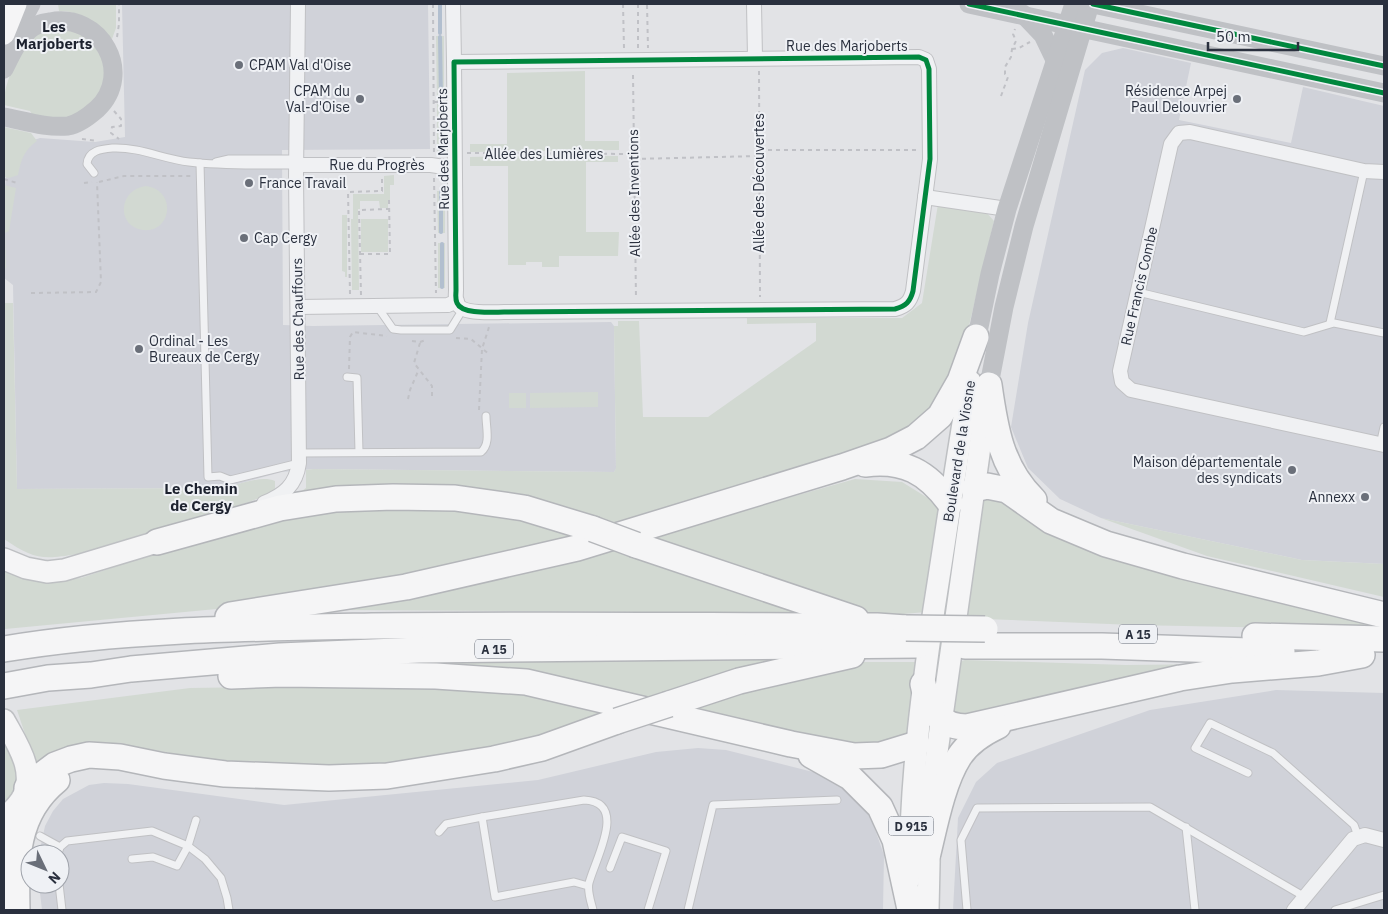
<svg xmlns="http://www.w3.org/2000/svg" width="1388" height="914" font-family="'IBM Plex Sans',sans-serif">
  <rect width="100%" height="100%" fill="#e2e3e6"/>
  <g fill="#d0d2d9">
    <polygon points="122,4 428,4 430,149 282,150 283,325 313,326 611,322 614,326 616,469 614,472 313,469 282,472 223,488 17,489 13,285 4,278 4,195 6,178 12,159 28,142 40,138 95,142 125,137"/>
    <polygon points="1123,48 1191,63 1179,120 1291,143 1303,87 1384,106 1384,564 1302,560 1101,518 1060,499 1028,468 1011,427 1028,323 1085,70 1102,53"/>
    <polygon points="1276,690 1384,693 1384,910 953,910 958,818 976,782 997,763 1150,710"/>
    <polygon points="698,748 726,750 821,774 851,794 871,818 884,855 883,910 42,910 39,884 60,884 60,854 39,854 45,826 53,811 63,799 89,785 104,783 128,784 284,805 538,780 656,752"/>
  </g>
  <g fill="#d2d9d2">
    <path d="M58 4H116V28L112 39C96 23 82 11 59 11Z"/>
    <path d="M59 27 88 36 106 65 103 93 69 120 33 116 30 111 4 105C4 79 18 59 30 37Z"/>
    <polygon points="436,36 444,36 444,101 437,101"/>
    <polygon points="585,71 585,141 619,141 619,150 470,152 470,144 507,144 507,73"/>
    <polygon points="437,104 444,104 445,153 437,153"/>
    <path d="M4 127 31 133 37 141C24 150 21 160 18 175L9 178 4 177Z"/>
    <polygon points="515,156 618,156 618,162 586,162 586,232 619,232 618,256 559,256 559,267 542,267 542,262 526,262 526,265 508,265 508,166 470,166 470,157"/>
    <polygon points="394,175 394,185 390,185 390,200 388,200 388,208 380,208 379,201 360,201 360,209 358,209 359,290 352,290 351,219 353,219 353,194 384,194 384,176"/>
    <polygon points="4,185 16,188 9,231 5,233 6,268 4,269"/>
    <path d="M146 186C177 190 172 233 143 230 116 227 118 189 146 186Z"/>
    <polygon points="437,191 445,191 445,233 438,233"/>
    <polygon points="938,204 986,212 994,221 963,351 920,429 617,529 580,516 296,495 306,488 306,470 313,469 614,472 616,468 614,326 618,326 618,321 639,321 643,417 708,417 816,341 816,323 747,324 747,318 902,318 922,303"/>
    <polygon points="342,215 347,215 347,277 345,277 345,272 342,271"/>
    <rect x="361" y="219" width="27" height="33"/>
    <rect x="438" y="243" width="7" height="45"/>
    <path d="M4 303H13L17 489 223 488C239 485 260 475 275 481V489L270 494 249 502 77 554C42 560 33 559 4 539Z"/>
    <polygon points="598,392 598,407 530,408 530,393"/>
    <rect x="509" y="393" width="17" height="15"/>
    <polygon points="855,479 902,482 936,503 940,526 926,612 881,616 645,538"/>
    <polygon points="980,493 1020,505 1384,623 1384,630 1134,625 960,618"/>
    <polygon points="454,507 539,518 588,536 269,604 5,629 4,564 41,581 81,578 196,540 324,512"/>
    <polygon points="1101,518 1302,560 1384,564 1384,597 1207,556"/>
    <polygon points="611,545 810,613 342,610"/>
    <polygon points="839,651 645,703 328,663"/>
    <polygon points="965,660 1126,665 1220,664 1103,681 1010,708 965,715 955,714 952,710 955,663"/>
    <polygon points="843,662 915,662 908,741 880,750 679,713 791,675"/>
    <polygon points="368,685 505,692 616,713 453,761 310,770 230,764 126,745 85,745 37,770 17,710 190,688"/>
    <polygon points="4,737 20,774 18,791 4,805"/>
  </g>
  <g fill="none" stroke-linecap="round" stroke-linejoin="round">
    <g stroke="#b2bfcf" stroke-width="4">
      <polyline points="440,4 440,33"/>
      <polyline points="440,37 441,100"/>
      <polyline points="441,104 441,152"/>
      <polyline points="441,191 441,232"/>
      <polyline points="442,244 442,287"/>
    </g>
    <defs>
      <g id="lane">
        <polyline points="216,162 229,159 297,159"/>
        <polyline points="200,163 208,477 220,476 230,480 299,463"/>
        <path d="M94 173 87 164C88 150 102 149 113 148 140 147 163 159 189 162 225 166 261 165 297 165"/>
        <polyline points="1138,292 1304,332 1334,323 1384,333"/>
        <polyline points="377,306 393,329 401,330 450,330 463,309"/>
        <polyline points="1330,323 1364,171"/>
        <polyline points="347,377 357,378 359,452"/>
        <polyline points="1380,445 1384,427"/>
        <path d="M299 453 481 452C491 444 486 428 486 416"/>
        <polyline points="1248,773 1195,748 1210,723 1273,753 1354,825 1358,836"/>
        <polyline points="1186,827 1195,910"/>
        <polyline points="439,832 446,824 482,817"/>
        <polyline points="40,836 60,847"/>
        <polyline points="58,854 60,847 67,841 152,831 188,846 205,859 221,878 227,898 229,910"/>
        <polyline points="132,859 153,857 177,866 188,846 196,820"/>
        <polyline points="610,868 622,837 666,851 648,910"/>
        <polyline points="59,884 62,910"/>
        <path d="M588 886 574 882 495 897 482 817 584 800C629 802 595 859 589 883 587 891 591 902 593 910"/>
        <polyline points="688,910 713,805 837,800"/>
        <polyline points="967,910 961,840 977,808 1150,807 1305,897"/>
        <polyline points="1335,910 1384,895"/>
      </g>
      <g id="street">
        <polyline points="453,4 454,62"/>
        <polyline points="754,4 755,58"/>
        <path d="M919 57 926 60 929 69 930 159 913 291C910 302 906 306 895 309L504 312C493 312 462 315 457 303 455 299 456 294 456 290L454 62Z"/>
        <polyline points="297,165 431,165 444,167 455,175"/>
        <polyline points="1384,172 1364,171 1190,132 1179,133 1171,144 1120,371 1122,382 1131,390 1384,445"/>
        <polyline points="925,197 1007,209"/>
        <polyline points="298,307 448,305 457,301"/>
        <path d="M264 503C284 495 296 485 299 463L296 175 298 4"/>
        <polyline points="1294,910 1353,839 1365,835 1384,840"/>
      </g>
      <g id="primary">
        <polyline points="4,34 16,4"/>
        <polyline points="4,559 26,568 47,572 64,570 157,542"/>
        <path d="M4 720C17 744 38 773 21 800 16 807 11 813 4 816"/>
        <polyline points="8,814 5,843 9,883"/>
        <path d="M910 878C910 787 921 698 934 609 946 533 957 457 970 381"/>
        <polyline points="928,910 930,818 937,752 987,397"/>
      </g>
      <g id="highway">
        <path d="M989 385C995 428 1001 468 1034 500"/>
        <path d="M865 464C904 459 927 472 950 503"/>
        <polyline points="974,489 987,486 1007,490 1051,521 1106,544 1183,566 1384,615"/>
        <polyline points="157,542 280,508 336,499 393,497 455,498 524,508 593,529"/>
        <polyline points="636,545 856,619"/>
        <polyline points="228,617 230,615 406,587 577,548 842,467 891,450 916,437 940,416 960,381 976,337"/>
        <polyline points="1255,636 1384,639"/>
        <polyline points="965,646 1102,646 1282,652"/>
        <path d="M4 649C125 629 249 628 372 626 540 624 709 626 877 626L906 628"/>
        <polyline points="231,676 282,674 436,676 526,682 791,744 854,756 881,755 917,744"/>
        <path d="M923 684C928 709 940 727 967 727L1180 678 1232 670 1318 663 1362 655"/>
        <polyline points="4,686 48,678 91,675 131,669 280,656 419,650 919,645"/>
        <polyline points="669,704 739,681 852,655"/>
        <polyline points="811,755 850,777 880,807 895,840 910,909"/>
        <polyline points="27,788 39,777 55,765 71,759 89,755 120,757 164,766 225,774 329,778 387,776 494,759 542,748 617,721"/>
        <path d="M928 853C935 824 943 782 959 757 968 743 983 733 998 726"/>
        <path d="M17 910C16 860 15 814 57 780"/>
      </g>
    </defs>
    <use href="#lane" stroke="#c0c1c4" stroke-width="9"/>
    <use href="#street" stroke="#c0c1c4" stroke-width="16"/>
    <use href="#primary" stroke="#bec0c3" stroke-width="24"/>
    <use href="#highway" stroke="#b4b6ba" stroke-width="28"/>
    <g stroke="#c0c1c6" stroke-width="2" stroke-dasharray="4 4" stroke-linecap="butt">
      <polyline points="433,4 434,153"/>
      <polyline points="623,4 624,48"/>
      <polyline points="638,4 638,48"/>
      <polyline points="647,5 648,48"/>
      <polyline points="117,37 119,24 119,4"/>
      <polyline points="1012,49 1019,48 1030,42"/>
      <polyline points="759,71 760,297"/>
      <polyline points="633,75 636,299"/>
      <polyline points="1001,96 1008,77 1005,74 1005,67 1011,57 1012,49 1016,41 1013,34 1015,29"/>
      <polyline points="434,102 443,102"/>
      <polyline points="114,111 121,119 121,126 112,127 111,133 119,139"/>
      <polyline points="82,139 97,141"/>
      <polyline points="760,150 918,150"/>
      <polyline points="467,153 632,154"/>
      <polyline points="634,159 759,156"/>
      <polyline points="434,178 436,293"/>
      <polyline points="4,179 17,183"/>
      <polyline points="99,182 124,176 191,176"/>
      <polyline points="84,183 92,182"/>
      <polyline points="360,254 390,254 389,200"/>
      <polyline points="31,293 96,292 101,282 97,182"/>
      <polyline points="350,294 348,192 382,191 382,177"/>
      <polyline points="361,295 359,210 389,209"/>
      <polyline points="456,338 471,339 490,355"/>
      <polyline points="412,341 420,342 426,340"/>
      <polyline points="420,343 414,363 432,386 432,399"/>
      <polyline points="349,369 350,337 353,332 387,336"/>
      <polyline points="408,399 410,390 419,369"/>
      <polyline points="479,410 482,349 490,324"/>
    </g>
    <use href="#lane" stroke="#f0f1f3" stroke-width="7"/>
    <use href="#street" stroke="#f0f1f3" stroke-width="14"/>
    <g stroke="#bfc1c5" stroke-width="19">
      <polyline points="969,4 1384,93"/>
      <polyline points="1093,4 1384,66"/>
      <polyline points="1023,14 1043,35 1055,60"/>
      <polyline points="11,41 31,4"/>
      <path d="M4 69C11 55 17 41 29 30 34 25 42 23 50 22 100 12 135 73 97 109 89 116 79 124 68 126 46 128 25 121 4 117"/>
      <polyline points="974,351 990,274 1007,209 1074,4"/>
      <polyline points="989,385 1004,307 1024,226 1090,4"/>
    </g>
    <use href="#primary" stroke="#f5f5f6" stroke-width="21"/>
    <use href="#highway" stroke="#f5f5f6" stroke-width="25"/>
    <defs>
      <g id="highway-bridge">
        <polyline points="593,529 636,545"/>
        <polyline points="906,628 985,629"/>
        <polyline points="617,721 669,704"/>
      </g>
    </defs>
    <use href="#highway-bridge" stroke="#b4b6ba" stroke-width="28" stroke-linecap="butt"/>
    <use href="#highway-bridge" stroke="#f5f5f6" stroke-width="25"/>
    <defs>
      <g id="cycleway">
        <polyline points="969,4 1384,93"/>
        <polyline points="1093,4 1384,66"/>
        <path d="M919 57 926 60 929 69 930 159 913 291C910 302 906 306 895 309L504 312C493 312 462 315 457 303 455 299 456 294 456 290L454 62Z"/>
      </g>
    </defs>
    <use href="#cycleway" stroke="#eff1f5" stroke-width="8"/>
    <use href="#cycleway" stroke="#00873e" stroke-width="5"/>
  </g>
  <g fill="#6a6f79" stroke="#eff1f5" stroke-width="2">
    <circle cx="239" cy="65" r="5"/>
    <circle cx="360" cy="99" r="5"/>
    <circle cx="1237" cy="99" r="5"/>
    <circle cx="249" cy="183" r="5"/>
    <circle cx="244" cy="238" r="5"/>
    <circle cx="139" cy="349" r="5"/>
    <circle cx="1292" cy="470" r="5"/>
    <circle cx="1365" cy="497" r="5"/>
  </g>
  <g text-anchor="middle" dominant-baseline="central" stroke-width="4" stroke-linejoin="round" paint-order="stroke">
    <g fill="#eff1f5" stroke="#656a75" stroke-width="1">
      <rect x="1119" y="624.5" width="38" height="19" rx="4"/>
      <rect x="475" y="639.5" width="38" height="19" rx="4"/>
      <rect x="888.5" y="816.5" width="45" height="19" rx="4"/>
    </g>
    <g font-size="12" font-weight="bold" fill="#2a303e">
      <text x="1138" y="634">A 15</text>
      <text x="494" y="649">A 15</text>
      <text x="911" y="826">D 915</text>
    </g>
    <g font-size="14" fill="#2a303e" stroke="#eff1f5">
      <text x="847" y="46">Rue des Marjoberts</text>
      <text transform="translate(443 149) rotate(-91)">Rue des Marjoberts</text>
      <text x="544" y="154">Allée des Lumières</text>
      <text x="377" y="165">Rue du Progrès</text>
      <text transform="translate(759 183) rotate(-90)">Allée des Découvertes</text>
      <text transform="translate(634 193) rotate(-91)">Allée des Inventions</text>
      <text transform="translate(1139 286) rotate(-77)">Rue Francis Combe</text>
      <text transform="translate(298 319) rotate(-91)">Rue des Chauffours</text>
      <text transform="translate(959 451) rotate(-81)">Boulevard de la Viosne</text>
    </g>
    <g font-size="14" fill="#2a303e" stroke="#eff1f5" text-anchor="start">
      <text x="249" y="65">CPAM Val d'Oise</text>
      <text x="350" y="91" text-anchor="end">CPAM du<tspan x="350" dy="16">Val-d'Oise</tspan></text>
      <text x="1227" y="91" text-anchor="end">Résidence Arpej<tspan x="1227" dy="16">Paul Delouvrier</tspan></text>
      <text x="259" y="183">France Travail</text>
      <text x="254" y="238">Cap Cergy</text>
      <text x="149" y="341">Ordinal - Les<tspan x="149" dy="16">Bureaux de Cergy</tspan></text>
      <text x="1282" y="462" text-anchor="end">Maison départementale<tspan x="1282" dy="16">des syndicats</tspan></text>
      <text x="1355" y="497" text-anchor="end">Annexx</text>
    </g>
    <g font-size="15" font-weight="bold" fill="#1c212e" stroke="#eff1f5">
      <text x="54" y="26">Les<tspan x="54" dy="17">Marjoberts</tspan></text>
      <text x="201" y="488">Le Chemin<tspan x="201" dy="17">de Cergy</tspan></text>
    </g>
  </g>
  <rect width="1388" height="914" fill="none" stroke="#2a303e" stroke-width="10"/>
  <g transform="translate(45 869) rotate(133)"><circle r="24" fill="#eff1f5" stroke="#a0a4ac"/>
  <path d="M0-4L9 19L0 12L-9 19Z" fill="#6a6f79"/>
  <text y="-8" font-size="14" font-weight="bold" text-anchor="middle" fill="#2a303e">N</text>
  </g>
  <path d="M1208 42v8h90v-8" fill="none" stroke="#2a303e" stroke-width="2.5"/>
  <text x="1216" y="42" font-size="15" fill="#2a303e" stroke="#eff1f5" stroke-width="4" paint-order="stroke">50 m</text>
</svg>
